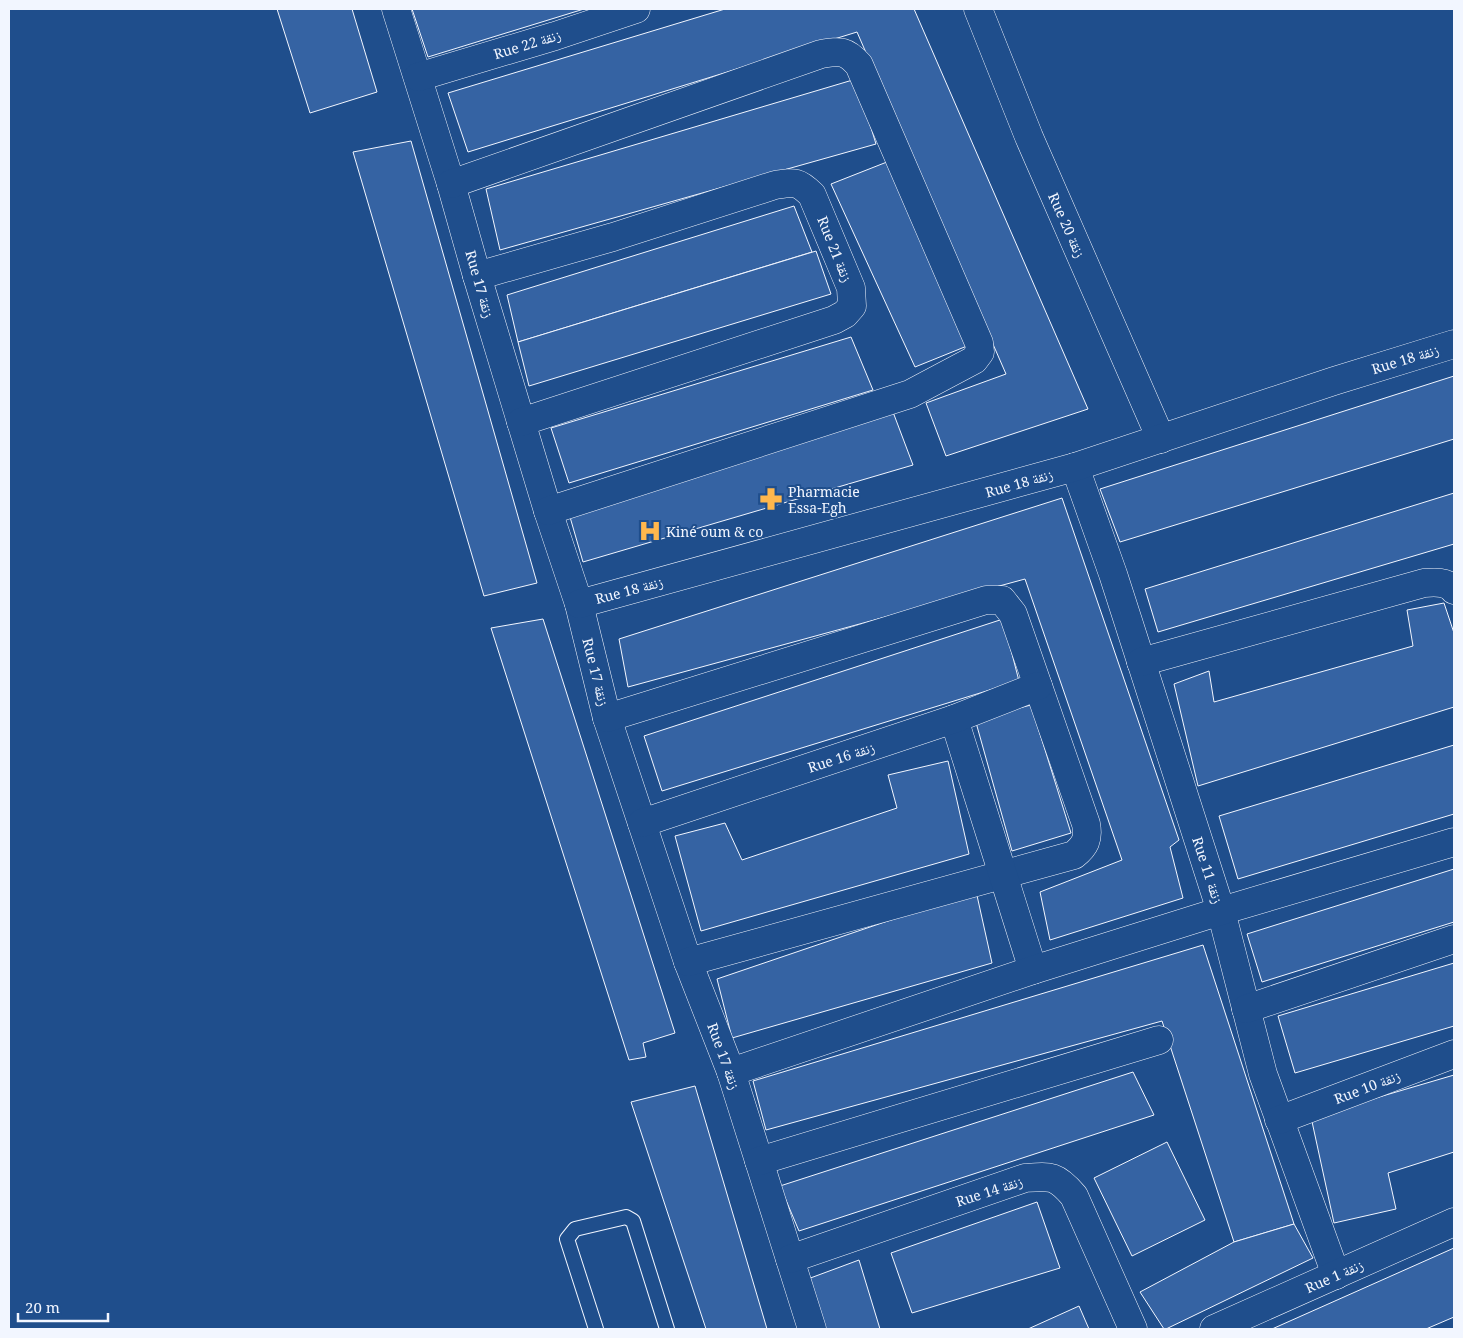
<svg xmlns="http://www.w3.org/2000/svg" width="1463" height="1338" font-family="'Noto Serif','Noto Naskh Arabic',serif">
  <rect width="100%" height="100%" fill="#1f4e8c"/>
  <g fill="#3563a3" stroke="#f2f6ff">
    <polygon points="277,9 352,9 377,92 310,113"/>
    <polygon points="412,9 584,9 428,57"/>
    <polygon points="725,9 914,9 1088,409 946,456 926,403 1006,374 857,32 468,152 448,93"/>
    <polygon points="856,79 876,144 500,250 486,189"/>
    <polygon points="411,141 537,583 484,596 353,152"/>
    <polygon points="892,160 972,344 915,367 831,184"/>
    <polygon points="794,206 812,252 518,342 507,295"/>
    <polygon points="816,251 831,294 529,386 518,342"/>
    <polygon points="851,337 873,390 569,483 551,428"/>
    <polygon points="1454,376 1454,439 1120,542 1100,489"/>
    <polygon points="893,412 913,465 583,562 570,517"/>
    <polygon points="1454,493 1454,544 1158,632 1145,589"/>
    <polygon points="1062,498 1179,840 1170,847 1183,898 1050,940 1040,892 1122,860 1025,579 628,687 619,639"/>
    <polygon points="1444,603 1454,633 1454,707 1198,786 1174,684 1209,671 1214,702 1413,646 1407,610"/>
    <polygon points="543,619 675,1033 643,1043 646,1057 629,1060 491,628"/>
    <polygon points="1003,619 1019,681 662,791 644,736"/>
    <polygon points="1031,705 1071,833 1012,851 975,719"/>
    <polygon points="1454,745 1454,814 1238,879 1219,816"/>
    <polygon points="948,761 969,854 701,931 675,836 725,823 742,860 897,808 888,775"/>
    <polygon points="1454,869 1454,922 1262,982 1247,934"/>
    <polygon points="976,891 992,963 732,1038 717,979"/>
    <polygon points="1203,945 1294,1224 1234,1242 1162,1021 766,1130 753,1081"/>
    <polygon points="1454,963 1454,1026 1295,1073 1278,1016"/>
    <polygon points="1133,1072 1154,1115 799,1231 780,1186"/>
    <polygon points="1454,1075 1454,1152 1388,1173 1396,1209 1334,1223 1311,1117"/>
    <polygon points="695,1086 767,1329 706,1329 631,1102"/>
    <polygon points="1167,1142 1205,1220 1132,1256 1094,1178"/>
    <polygon points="1037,1202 1060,1268 912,1313 891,1253"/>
    <polygon points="1294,1224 1313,1258 1166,1329 1164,1329 1140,1292 1234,1242"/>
    <polygon points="1454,1248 1454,1317 1426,1329 1272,1329"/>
    <polygon points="859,1260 880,1329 820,1329 805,1280"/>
    <polygon points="1079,1306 1089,1329 1028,1329"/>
  </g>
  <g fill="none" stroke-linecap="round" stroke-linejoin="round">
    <defs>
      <polyline id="service" points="596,1329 567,1239 575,1229 626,1217 633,1221 667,1329"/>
      <g id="minor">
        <polyline points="396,9 451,184 477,276 548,511 579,604 607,718 688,962 731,1072 812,1329"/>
        <polyline points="978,9 1029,137 1161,439"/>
        <polyline points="418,77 555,36 636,9"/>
        <path d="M451 184 821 54C841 51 846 50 859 65L979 343 980 352 974 360 910 394 548 511"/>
        <path d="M477 276 613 237 775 185C795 182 798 181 812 195L851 288 852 306 845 314 834 320 521 422"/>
        <polyline points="1075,467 1113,574 1221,911 1263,1074 1336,1275"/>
        <polyline points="579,604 1075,467 1334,381 1454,344"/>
        <path d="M1141 662 1424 583C1434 582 1447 581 1454 590"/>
        <path d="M607 718 986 600H1002L1013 614 1086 824C1089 839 1085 846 1074 855L688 962"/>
        <polyline points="954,719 1033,970"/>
        <polyline points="642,823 954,719 1038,686"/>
        <polyline points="1246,1009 1454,939"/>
        <polyline points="731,1072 1033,970 1221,911 1454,842"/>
        <polyline points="1279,1120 1454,1054"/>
        <polyline points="759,1161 1159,1040"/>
        <path d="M790 1259 1025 1178C1051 1176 1056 1175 1074 1196L1133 1329"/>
        <polyline points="1214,1329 1454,1222"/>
      </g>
    </defs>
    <use href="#service" stroke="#f2f6ff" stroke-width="16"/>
    <use href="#minor" stroke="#f2f6ff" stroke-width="29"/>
    <use href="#service" stroke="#1f4e8c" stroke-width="14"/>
    <use href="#minor" stroke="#1f4e8c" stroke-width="28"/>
  </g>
  <defs>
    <symbol id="pharmacy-bare" viewBox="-9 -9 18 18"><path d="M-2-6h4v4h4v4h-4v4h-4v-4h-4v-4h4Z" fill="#ffb74d" stroke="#1f4e8c" stroke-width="2.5" paint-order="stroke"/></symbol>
    <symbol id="hospital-bare" viewBox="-9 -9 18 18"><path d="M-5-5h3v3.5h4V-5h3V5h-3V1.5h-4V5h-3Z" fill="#ffb74d" stroke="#1f4e8c" stroke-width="2.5" paint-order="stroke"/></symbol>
  </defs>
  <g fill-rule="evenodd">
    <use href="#pharmacy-bare" x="755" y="483" width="32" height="32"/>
    <use href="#hospital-bare" x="634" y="515" width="32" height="32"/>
  </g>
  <g text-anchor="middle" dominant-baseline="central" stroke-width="4" stroke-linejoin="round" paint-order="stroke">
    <g font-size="14" fill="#f2f6ff" stroke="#1f4e8c">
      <text transform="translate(527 44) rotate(-17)">Rue 22 زنقة</text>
      <text transform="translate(1067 225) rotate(66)">Rue 20 زنقة</text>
      <text transform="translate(835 249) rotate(68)">Rue 21 زنقة</text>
      <text transform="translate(480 284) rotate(74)">Rue 17 زنقة</text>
      <text transform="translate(1405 359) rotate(-17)">Rue 18 زنقة</text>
      <text transform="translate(1019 483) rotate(-16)">Rue 18 زنقة</text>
      <text transform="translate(629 590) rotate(-15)">Rue 18 زنقة</text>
      <text transform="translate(596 672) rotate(76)">Rue 17 زنقة</text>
      <text transform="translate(841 757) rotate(-18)">Rue 16 زنقة</text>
      <text transform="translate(1208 870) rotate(72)">Rue 11 زنقة</text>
      <text transform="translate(724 1056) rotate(70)">Rue 17 زنقة</text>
      <text transform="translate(1367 1087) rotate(-21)">Rue 10 زنقة</text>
      <text transform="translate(989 1191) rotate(-18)">Rue 14 زنقة</text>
      <text transform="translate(1334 1276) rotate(-24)">Rue 1 زنقة</text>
    </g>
    <g font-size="14" fill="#f2f6ff" stroke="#1f4e8c" text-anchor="start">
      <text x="788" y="491">Pharmacie<tspan x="788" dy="16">Essa-Egh</tspan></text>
      <text x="666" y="531">Kiné oum &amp; co</text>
    </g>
  </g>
  <rect width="1463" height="1338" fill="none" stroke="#f2f6ff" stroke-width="20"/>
  <path d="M18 1313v8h90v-8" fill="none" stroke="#f2f6ff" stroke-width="2.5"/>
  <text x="25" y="1313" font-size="15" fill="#f2f6ff" stroke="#1f4e8c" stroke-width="4" paint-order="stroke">20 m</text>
</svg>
